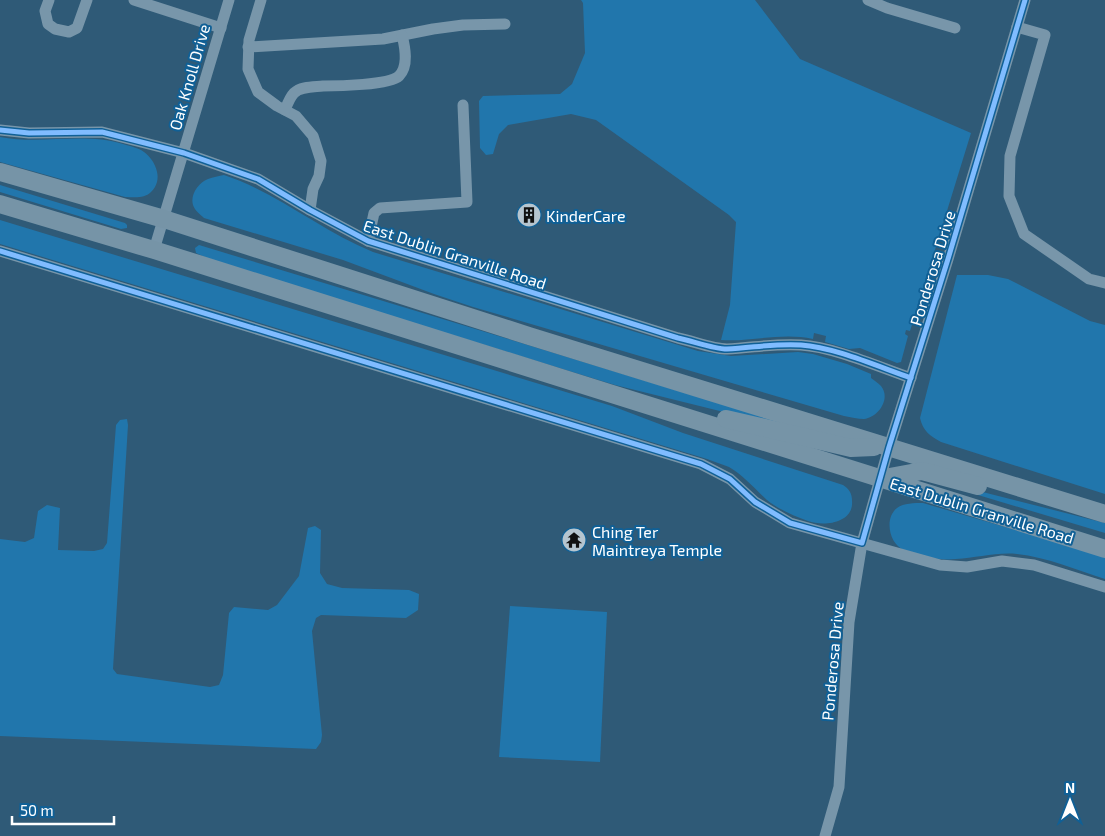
<svg xmlns="http://www.w3.org/2000/svg" width="1105" height="836" font-family="'Exo 2',sans-serif">
  <rect width="100%" height="100%" fill="#2f5a77"/>
  <g fill="#2176ac">
    <path d="M581 0H755L800 59 971 133 910 331 906 330 905 334 908 336 901 362 897 363 860 348 849 349 825 342 826 336 814 333 813 339C782 332 752 342 721 340L730 305 736 222 729 215 596 120 571 114 508 125 499 134 493 154 486 155 480 148 479 101 483 96 560 94 572 84 585 53 583 3Z"/>
    <path d="M0 137C40 145 83 132 123 144 129 146 139 148 144 152 156 161 164 180 151 192 144 199 134 197 125 197L0 162Z"/>
    <path d="M224 175C278 193 321 231 373 252L698 351 731 356 798 352 813 354 847 364 871 374V378C874 380 878 383 881 386 891 398 879 417 864 419 858 419 851 417 844 416L473 307 434 294 343 260 204 218C200 214 195 211 193 205 190 195 198 183 208 179 213 177 219 176 224 175Z"/>
    <polygon points="0,185 125,223 127,225 127,228 121,229 0,192"/>
    <path d="M0 220 612 406 683 433 843 485C849 489 852 493 852 501 854 523 824 527 808 521 794 516 778 509 767 500 755 489 743 475 729 467 722 464 714 462 707 459L0 244Z"/>
    <polygon points="199,245 817,433 816,435 615,385 220,264 196,253 195,248"/>
    <path d="M957 275H988L1008 279 1090 321 1105 325V494L941 442C930 436 923 431 920 418Z"/>
    <polygon points="127,419 128,425 113,669 117,674 210,687 219,685 223,675 229,613 234,607 268,610 277,605 299,576 308,528 315,526 321,530 320,573 327,584 342,588 409,590 419,594 418,610 406,618 321,615 316,618 312,631 322,735 321,742 316,749 0,736 0,539 25,542 34,538 38,511 47,505 60,508 58,550 94,551 103,549 107,543 116,425 120,420"/>
    <polygon points="959,486 1105,523 1105,533 958,489"/>
    <path d="M923 503 1105 556V579C1077 570 1046 557 1017 554 997 552 976 558 956 559 939 561 919 556 904 550 889 544 884 518 897 508 904 503 914 503 923 503Z"/>
    <polygon points="510,606 607,612 600,762 499,757"/>
  </g>
  <g fill="none" stroke-linecap="round" stroke-linejoin="round">
    <g stroke="#7896aa" stroke-width="11">
      <polyline points="49,0 45,11 48,24 55,29 69,32 77,28 87,0"/>
      <polyline points="134,0 221,28"/>
      <polyline points="261,0 249,40 248,69 258,92 277,106 296,116 313,136 321,161 319,176 313,189 310,210"/>
      <polyline points="868,0 887,8 955,28"/>
      <polyline points="1017,27 1045,35 1010,156 1009,196 1024,234 1089,279 1105,283"/>
      <polyline points="248,47 383,39 433,29 463,25 505,24"/>
      <path d="M285 110C287 105 290 97 294 93 301 86 314 87 323 86 337 86 390 85 399 76 409 66 405 47 402 35"/>
      <path d="M0 130 29 133 102 132 184 153 258 179 310 210 368 241 678 338C693 341 713 349 727 349 752 348 776 343 801 345 834 347 879 367 911 378"/>
      <polyline points="368,241 374,213 380,208 467,202 463,105"/>
      <polyline points="154,250 229,0"/>
      <polyline points="0,251 701,464 730,479 755,502 790,523 940,565 967,567 1002,561 1034,565 1105,587"/>
      <polyline points="825,836 839,787 849,622 862,543 889,447 948,259 1025,0"/>
    </g>
    <g stroke="#7694a7" stroke-width="18">
      <polyline points="0,172 164,219 529,336 1105,514"/>
      <polyline points="0,204 154,250 1105,549"/>
      <polyline points="726,419 851,448 874,447"/>
      <polyline points="884,478 922,471 978,486"/>
    </g>
    <defs>
      <g id="cycleway">
        <path d="M0 130 29 133 102 132 184 153 258 179 310 210 368 241 678 338C693 341 713 349 727 349 752 348 776 343 801 345 834 347 879 367 911 378"/>
        <polyline points="0,251 701,464 730,479 755,502 790,523 862,543 889,447 948,259 1025,0"/>
      </g>
    </defs>
    <use href="#cycleway" stroke="#106096" stroke-width="8"/>
    <use href="#cycleway" stroke="#80bcff" stroke-width="5"/>
  </g>
  <defs>
    <symbol id="building-disc" viewBox="-11 -11 22 22"><circle r="9.5" fill="#b6c5cf" stroke="#106096"/><path d="M-4-6H4V6H1V3H-1V6H-4ZM-2.5-4.3h1.7v1.8h-1.7ZM.8-4.3h1.7v1.8H.8ZM-2.5-1h1.7V.8h-1.7ZM.8-1h1.7V.8H.8Z" fill="#111"/></symbol>
    <symbol id="temple-disc" viewBox="-11 -11 22 22"><circle r="9.5" fill="#b6c5cf" stroke="#106096"/><path d="M0-6L5-2H3V0L6.5 2.5H4V6H1.5V3h-3V6H-4V2.5H-6.5L-3 0V-2H-5Z" fill="#111"/></symbol>
  </defs>
  <g fill-rule="evenodd">
    <use href="#building-disc" x="515" y="201" width="28" height="28"/>
    <use href="#temple-disc" x="560" y="526" width="28" height="28"/>
  </g>
  <g text-anchor="middle" dominant-baseline="central" stroke-width="4" stroke-linejoin="round" paint-order="stroke">
    <g font-size="16" fill="#fff" stroke="#106096">
      <text transform="translate(189 77) rotate(-74)">Oak Knoll Drive</text>
      <text transform="translate(455 254) rotate(18)">East Dublin Granville Road</text>
      <text transform="translate(932 268) rotate(-73)">Ponderosa Drive</text>
      <text transform="translate(982 510) rotate(17)">East Dublin Granville Road</text>
      <text transform="translate(832 661) rotate(-85)">Ponderosa Drive</text>
    </g>
    <g font-size="16" fill="#fff" stroke="#106096" text-anchor="start">
      <text x="546" y="215">KinderCare</text>
      <text x="592" y="531">Ching Ter<tspan x="592" dy="18">Maintreya Temple</tspan></text>
    </g>
  </g>
  <g transform="translate(1070 801)" stroke="#106096" stroke-width="4" paint-order="stroke">
  <path d="M0-4L9 19L0 12L-9 19Z" fill="#ffffff"/>
  <text y="-8" font-size="14" font-weight="bold" text-anchor="middle" fill="#ffffff">N</text>
  </g>
  <path d="M12 816v8h102v-8" fill="none" stroke="#ffffff" stroke-width="2.5"/>
  <text x="20" y="816" font-size="15" fill="#ffffff" stroke="#106096" stroke-width="4" paint-order="stroke">50 m</text>
</svg>
